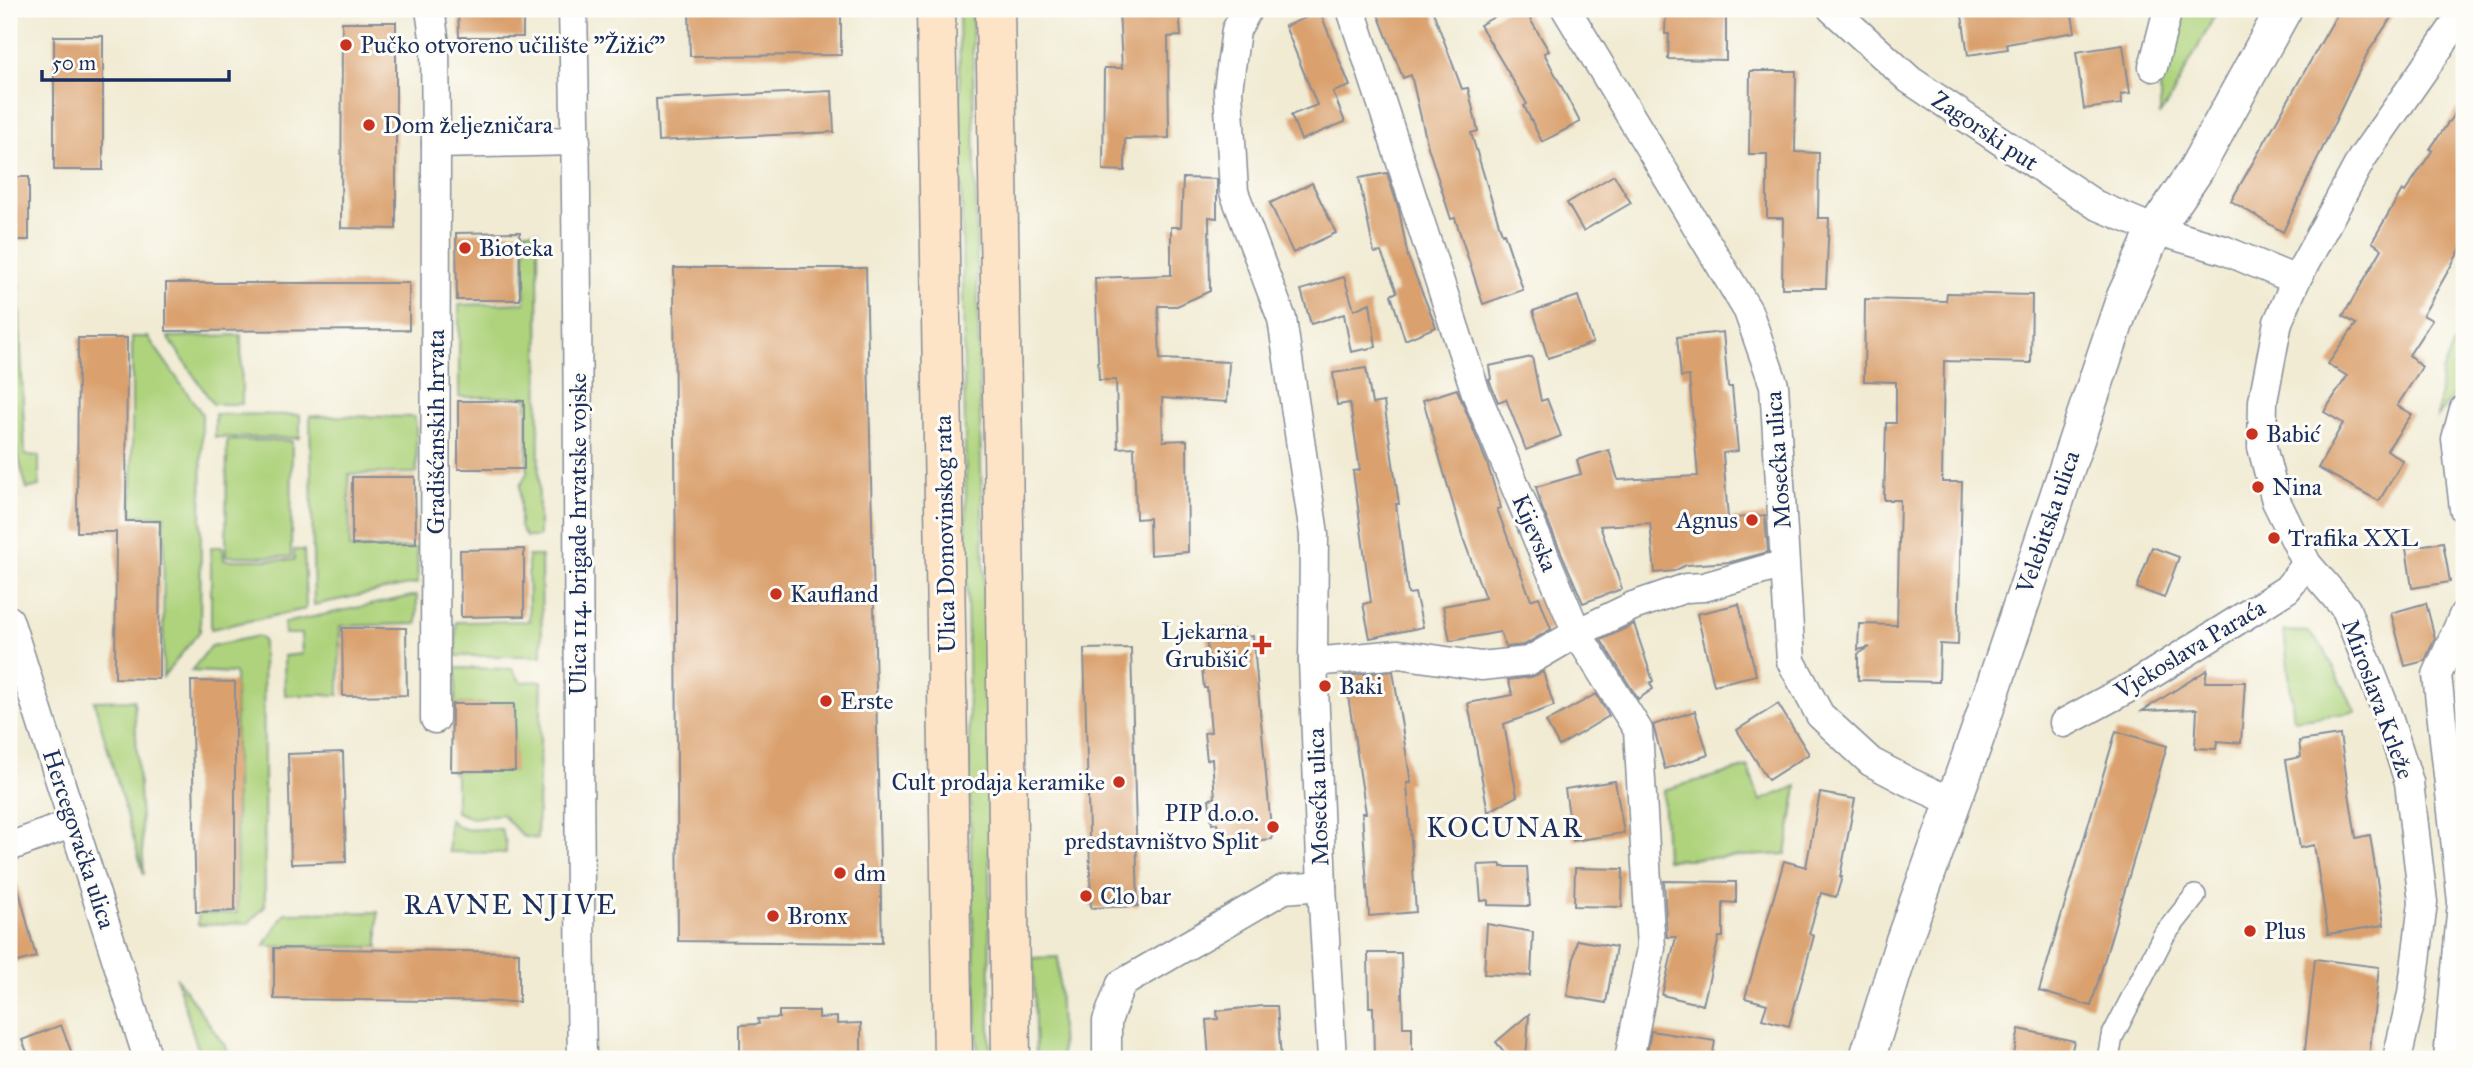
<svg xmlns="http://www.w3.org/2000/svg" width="2473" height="1068" font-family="'IM FELL Great Primer',serif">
  <rect width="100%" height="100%" fill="#fdfcf7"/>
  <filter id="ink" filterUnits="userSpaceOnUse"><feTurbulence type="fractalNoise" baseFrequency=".0143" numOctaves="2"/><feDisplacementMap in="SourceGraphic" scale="14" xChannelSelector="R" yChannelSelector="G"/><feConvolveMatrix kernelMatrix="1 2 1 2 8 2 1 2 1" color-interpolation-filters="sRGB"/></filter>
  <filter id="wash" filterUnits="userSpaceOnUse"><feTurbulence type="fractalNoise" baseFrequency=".00686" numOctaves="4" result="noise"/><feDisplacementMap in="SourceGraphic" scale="28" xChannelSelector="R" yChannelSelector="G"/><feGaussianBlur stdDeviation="1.57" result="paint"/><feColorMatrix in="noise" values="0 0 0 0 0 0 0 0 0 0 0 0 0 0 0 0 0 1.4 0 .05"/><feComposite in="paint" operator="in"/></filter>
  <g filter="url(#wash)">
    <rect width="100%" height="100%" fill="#f1ebd3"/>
    <g fill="#aed37c" stroke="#64816d" stroke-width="2">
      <polygon points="959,9 972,9 981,469 989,729 990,1059 978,1059 971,869"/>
      <polygon points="2174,9 2218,9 2170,100 2160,114 2160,69"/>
      <polygon points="524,231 538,231 539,537 526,537 520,527 520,486 527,473 527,397 459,397 459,305 525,303"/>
      <polygon points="9,275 18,275 25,455 39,456 39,486 27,489 9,423"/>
      <polygon points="2464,323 2464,379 2438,417 2441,373"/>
      <polygon points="241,335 242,404 213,404 168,337"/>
      <polygon points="132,337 148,337 202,414 200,631 163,677 164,516 132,515"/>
      <polygon points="215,414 300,415 300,438 215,437"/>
      <polygon points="310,416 414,417 416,423 417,473 349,474 350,548 417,548 418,583 314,605"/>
      <polygon points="227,440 292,441 291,557 226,556"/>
      <polygon points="211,547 223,547 224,560 294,560 294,550 304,550 306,609 211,629"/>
      <polygon points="528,556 541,556 542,656 456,656 456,622 529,621"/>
      <polygon points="417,595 417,624 340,626 339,695 285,695 284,656 302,654 301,634 285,634 284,623"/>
      <polygon points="2284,631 2308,632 2324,649 2356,712 2294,720"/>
      <polygon points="258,636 263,640 265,906 249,923 198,925 198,914 237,913 235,673 191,671 211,646"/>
      <polygon points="456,668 512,669 521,682 542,681 537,839 522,836 502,814 472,818 456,812 456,776 451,771 514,771 514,704 450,704 455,701"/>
      <polygon points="134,700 144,875 94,701"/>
      <polygon points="1748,767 1760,801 1797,786 1786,854 1666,860 1663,790"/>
      <path d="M449 819C466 837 479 826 501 829L506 843V853L449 852Z"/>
      <polygon points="378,912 378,947 264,946 285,913"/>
      <polygon points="1058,957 1062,1059 1036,1059 1033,958"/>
      <polygon points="176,977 234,1059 201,1059"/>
    </g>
    <g id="blocks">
      <g fill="#daa16e">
        <polygon points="458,9 523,9 523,37 459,37"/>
        <polygon points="689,9 841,9 841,55 690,56"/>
        <polygon points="1119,9 1179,9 1181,36 1168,37 1169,138 1125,139 1125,171 1103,170 1104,68 1122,68"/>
        <polygon points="1376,9 1432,9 1462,89 1468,88 1478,131 1471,133 1502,234 1504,233 1523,290 1483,304 1455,218 1451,219 1428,147 1411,75 1403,78"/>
        <polygon points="1508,9 1524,9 1549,51 1544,53 1580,122 1542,142 1524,106 1527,104 1480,25"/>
        <polygon points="1666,9 1726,9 1726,60 1668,59 1669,34 1665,34"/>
        <polygon points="1961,9 2071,9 2075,32 2007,44 2008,49 1968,55"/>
        <polygon points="2340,9 2397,9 2367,54 2283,232 2231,201"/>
        <polygon points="1320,12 1350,86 1333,92 1345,122 1301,140 1291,115 1317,105 1285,26"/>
        <polygon points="342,22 396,22 396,229 341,228"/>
        <rect x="54" y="36" width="49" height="134"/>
        <polygon points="2123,45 2130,93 2121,94 2122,104 2084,109 2076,52"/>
        <polygon points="1750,71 1796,71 1795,152 1819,153 1818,218 1829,218 1826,288 1782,288 1783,218 1767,218 1767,154 1749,154"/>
        <polygon points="832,91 834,132 658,141 656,99"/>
        <polygon points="2464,100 2464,243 2423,315 2432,320 2409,355 2422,367 2397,406 2412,414 2387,450 2403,461 2379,501 2318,468 2343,423 2324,412 2347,376 2328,364 2356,324 2343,316 2382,249 2372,242 2402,190 2405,192 2432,151 2430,149"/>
        <polygon points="1387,173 1399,210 1408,257 1436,327 1405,340 1391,295 1397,292 1381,252 1374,253 1359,178"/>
        <polygon points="1614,175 1631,203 1583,231 1567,203"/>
        <rect x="9" y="177" width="20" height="63"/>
        <polygon points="1183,178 1217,179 1217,218 1209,217 1210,291 1177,306 1158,306 1160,359 1229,362 1227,402 1162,398 1163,441 1187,440 1188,552 1150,555 1149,518 1136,519 1134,447 1118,448 1116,380 1099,380 1095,278 1171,275 1171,227 1181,227"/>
        <polygon points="1312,183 1336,233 1293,253 1270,203"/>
        <polygon points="520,232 520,300 457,300 456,233"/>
        <polygon points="674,268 866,268 882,943 678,941"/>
        <polygon points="1344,277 1354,310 1370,303 1376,347 1351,352 1344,314 1311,324 1301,290"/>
        <polygon points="166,283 409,283 409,330 166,331"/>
        <polygon points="1947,293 2032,295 2031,363 1944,361 1942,482 1962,482 1958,645 1940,644 1939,682 1858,680 1858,654 1870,647 1858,650 1859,624 1897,625 1900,500 1884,500 1886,423 1896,423 1896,382 1864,381 1865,299 1946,301"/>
        <polygon points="1578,296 1593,343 1548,358 1533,311"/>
        <polygon points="1723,332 1728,387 1732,387 1738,451 1723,453 1728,519 1765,515 1768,552 1731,562 1686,565 1674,571 1655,573 1650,523 1600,526 1622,589 1583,603 1542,508 1536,487 1581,474 1577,460 1609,450 1618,480 1698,476 1689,376 1681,377 1677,337"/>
        <polygon points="78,338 127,338 126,521 160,521 159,679 115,678 116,532 77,532"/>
        <polygon points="1532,357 1541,401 1547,399 1561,436 1526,450 1506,399 1498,402 1489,380 1491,379 1489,366"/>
        <polygon points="1366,368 1372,404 1384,402 1399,504 1396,504 1408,594 1415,593 1423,627 1370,638 1363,604 1371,602 1353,471 1360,470 1350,403 1337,405 1333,373"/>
        <polygon points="1457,389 1487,463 1501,508 1497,509 1531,600 1539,597 1551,629 1524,645 1506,647 1500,632 1450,641 1443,606 1485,598 1462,535 1423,400"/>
        <rect x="458" y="401" width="66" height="68"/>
        <polygon points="352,477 415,477 416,544 352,545"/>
        <polygon points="2443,542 2450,582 2412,588 2406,548"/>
        <polygon points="2152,547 2179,557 2164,598 2137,588"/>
        <polygon points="524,549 524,616 461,617 460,550"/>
        <polygon points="2426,603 2435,638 2425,661 2405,666 2391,613"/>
        <polygon points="1739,604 1756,675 1714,685 1697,614"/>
        <polygon points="1634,624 1653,681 1650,683 1653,689 1638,699 1601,640"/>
        <polygon points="342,628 406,628 407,695 343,696"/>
        <polygon points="1234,629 1235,638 1253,636 1272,839 1240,842 1240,848 1220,850 1217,823 1212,824 1209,799 1215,798 1212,759 1207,760 1204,733 1211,732 1207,688 1204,688 1201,659 1208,659 1206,632"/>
        <polygon points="1131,648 1138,906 1091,908 1084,649"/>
        <polygon points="2207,670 2205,682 2245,682 2241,743 2217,741 2216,749 2195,748 2197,709 2142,711"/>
        <polygon points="1393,671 1411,783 1407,783 1416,912 1369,916 1362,813 1366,813 1345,676"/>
        <polygon points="1543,672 1554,706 1504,724 1517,796 1488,812 1468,703 1513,695 1508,680 1531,677"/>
        <polygon points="191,681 235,682 235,911 196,912"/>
        <polygon points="1596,694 1609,716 1559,746 1546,722"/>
        <polygon points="452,704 514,704 515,771 451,771"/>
        <polygon points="1778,704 1809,754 1768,780 1737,730"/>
        <polygon points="1695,711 1708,755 1665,769 1653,725"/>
        <polygon points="2116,731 2167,746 2091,1006 2039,991"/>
        <polygon points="2340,735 2356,838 2370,835 2384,925 2328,934 2314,845 2300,848 2286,760 2301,757 2299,741"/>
        <polygon points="343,752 346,862 291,864 288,754"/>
        <polygon points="1615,781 1624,833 1573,841 1565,789"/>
        <polygon points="1820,793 1855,799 1840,877 1842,877 1836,897 1821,893 1809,934 1814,936 1789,1026 1762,1019 1767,1004 1745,998 1784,861 1806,867"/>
        <polygon points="1501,864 1501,867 1527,867 1530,906 1488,905 1488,900 1481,901 1478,865"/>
        <polygon points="1575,868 1623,869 1622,907 1574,906"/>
        <polygon points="16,879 36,957 9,964 9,880"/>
        <polygon points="1664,881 1736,882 1736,903 1723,902 1723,937 1719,937 1703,1005 1662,995 1676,937 1667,937"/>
        <polygon points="1487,924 1533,932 1531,976 1484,974"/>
        <polygon points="1577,940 1616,947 1606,1003 1567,996"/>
        <polygon points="274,948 519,952 519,1002 274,999"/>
        <polygon points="1368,953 1401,953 1403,1027 1412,1027 1412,1059 1374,1059 1373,1007 1369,1007"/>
        <polygon points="2315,959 2379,967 2369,1059 2304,1059"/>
        <polygon points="1263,1006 1277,1006 1281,1059 1209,1059 1206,1020 1218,1019 1217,1011"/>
        <polygon points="779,1011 819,1011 819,1018 837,1017 837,1024 861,1023 861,1059 740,1059 740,1025 759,1024 758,1019 779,1018"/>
        <polygon points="1529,1014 1526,1059 1510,1059 1496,1042"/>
        <polygon points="61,1025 74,1059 30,1059 22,1040"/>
        <polygon points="2019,1029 2074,1041 2070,1059 2013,1059"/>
        <polygon points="1651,1031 1715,1041 1712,1059 1646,1059"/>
      </g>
    </g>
  </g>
  <g filter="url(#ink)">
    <use href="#blocks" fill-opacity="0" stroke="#868d98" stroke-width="2"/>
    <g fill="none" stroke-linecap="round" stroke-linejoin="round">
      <defs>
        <polyline id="pedestrian" points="2108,1059 2112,1037 2164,935 2195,896"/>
        <g id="minor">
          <polyline points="430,9 435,44 436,144"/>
          <path d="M573 9C581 359 576 709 582 1059"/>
          <polyline points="1248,9 1236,30 1228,90 1234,192 1282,319 1314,534 1313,662 1322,886 1332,1059"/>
          <polyline points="1351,9 1476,393 1577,633 1638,730 1651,948 1629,1059"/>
          <polyline points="1566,9 1748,311 1774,385 1791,661 1820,715 1871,762 1909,782 1953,802"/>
          <polyline points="1832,9 1910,80 2096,205 2155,230 2224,250 2296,280"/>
          <polyline points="2153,67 2168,9"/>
          <polyline points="2464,409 2456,439 2464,509"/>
          <polyline points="9,620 148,1059"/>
          <polyline points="1313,662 1399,654 1481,666 1529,661 1577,633 1633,606 1686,588 1704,587 1770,568"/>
          <polyline points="435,719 436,144 576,141"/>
          <polyline points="2064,723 2136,684 2265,603 2287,589 2307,564"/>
          <polyline points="9,847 73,823"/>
          <polyline points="1107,1059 1107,1021 1121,984 1284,889 1322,886"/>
          <polyline points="2397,1059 2412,994 2423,902 2409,782 2385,708 2346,609 2307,564 2276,501 2262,447 2263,401 2278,322 2296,280 2362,158 2464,12"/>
          <polyline points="2448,1059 2462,902 2437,675 2464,614"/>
        </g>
        <polyline id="tertiary" points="1867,1059 1903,942 1977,736 2124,298 2155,230 2195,171 2284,9"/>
        <g id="secondary">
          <polyline points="936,9 953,1059"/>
          <polyline points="995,9 1003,448 1011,1059"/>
        </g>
      </defs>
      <use href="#pedestrian" stroke="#868d98" stroke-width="24"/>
      <use href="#minor" stroke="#868d98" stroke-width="31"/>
      <use href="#tertiary" stroke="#868d98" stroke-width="38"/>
      <use href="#secondary" stroke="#868d98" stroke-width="41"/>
      <use href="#pedestrian" stroke="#fff" stroke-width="21"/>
      <use href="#minor" stroke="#fff" stroke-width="28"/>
      <use href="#tertiary" stroke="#fff" stroke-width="35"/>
      <use href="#secondary" stroke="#fee4c6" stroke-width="38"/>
    </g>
  </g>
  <g fill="#c8321e" stroke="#fdfcf7" stroke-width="2.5">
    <circle cx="346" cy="45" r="7"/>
    <circle cx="369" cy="125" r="7"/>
    <circle cx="465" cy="248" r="7"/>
    <circle cx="2252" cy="434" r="7"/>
    <circle cx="2258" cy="487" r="7"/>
    <circle cx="1752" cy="520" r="7"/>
    <circle cx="2274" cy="538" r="7"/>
    <circle cx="776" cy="594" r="7"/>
    <path d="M1258.5 634.5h7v7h7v7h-7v7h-7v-7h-7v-7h7z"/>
    <circle cx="1325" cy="686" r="7"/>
    <circle cx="826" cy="701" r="7"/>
    <circle cx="1119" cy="782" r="7"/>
    <circle cx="1273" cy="827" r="7"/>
    <circle cx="840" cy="873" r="7"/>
    <circle cx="1086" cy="896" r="7"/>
    <circle cx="773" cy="916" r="7"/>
    <circle cx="2250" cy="931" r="7"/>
  </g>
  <g text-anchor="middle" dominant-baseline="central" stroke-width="6" stroke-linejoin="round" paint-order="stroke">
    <g font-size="24" fill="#1b2f5e" stroke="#fdfcf7" text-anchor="start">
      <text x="360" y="45">Pučko otvoreno učilište "Žižić"</text>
      <text x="383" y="125">Dom željezničara</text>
      <text x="479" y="248">Bioteka</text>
      <text x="2266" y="434">Babić</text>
      <text x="2272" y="487">Nina</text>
      <text x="1738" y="520" text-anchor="end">Agnus</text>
      <text x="2288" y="538">Trafika XXL</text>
      <text x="790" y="594">Kaufland</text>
      <text x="1248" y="631" text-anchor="end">Ljekarna<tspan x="1248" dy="28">Grubišić</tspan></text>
      <text x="1339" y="686">Baki</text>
      <text x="840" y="701">Erste</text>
      <text x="1105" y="782" text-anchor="end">Cult prodaja keramike</text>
      <text x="1259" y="813" text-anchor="end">PIP d.o.o.<tspan x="1259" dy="28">predstavništvo Split</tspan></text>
      <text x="854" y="873">dm</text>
      <text x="1100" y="896">Clo bar</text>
      <text x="787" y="916">Bronx</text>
      <text x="2264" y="931">Plus</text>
    </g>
    <g font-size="24" fill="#1b2f5e" stroke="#fdfcf7">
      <text transform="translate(1985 131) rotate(34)">Zagorski put</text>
      <text transform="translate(436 432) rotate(-90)">Gradišćanskih hrvata</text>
      <text transform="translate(1778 460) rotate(-94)">Mosećka ulica</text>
      <text transform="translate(2048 522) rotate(-71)">Velebitska ulica</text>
      <text transform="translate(1535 533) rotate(67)">Kijevska</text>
      <text transform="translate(578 534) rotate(-90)">Ulica 114. brigade hrvatske vojske</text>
      <text transform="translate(945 534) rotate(-91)">Ulica Domovinskog rata</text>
      <text transform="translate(2190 649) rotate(-31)">Vjekoslava Paraća</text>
      <text transform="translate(2378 699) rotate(70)">Miroslava Krleže</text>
      <text transform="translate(1318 797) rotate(-92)">Mosećka ulica</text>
      <text transform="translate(79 839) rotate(72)">Hercegovačka ulica</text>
    </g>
    <g font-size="28" letter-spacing="2" fill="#1b2f5e" stroke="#fdfcf7">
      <text x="1505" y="827">KOCUNAR</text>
      <text x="511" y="904">RAVNE NJIVE</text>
    </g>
  </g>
  <rect width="2473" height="1068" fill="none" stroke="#fdfcf7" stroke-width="35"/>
  <path d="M42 70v10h187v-10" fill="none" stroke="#1b2f5e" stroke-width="3.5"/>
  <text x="52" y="70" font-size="21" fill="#1b2f5e" stroke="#fdfcf7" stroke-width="5" paint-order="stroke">50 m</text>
</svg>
